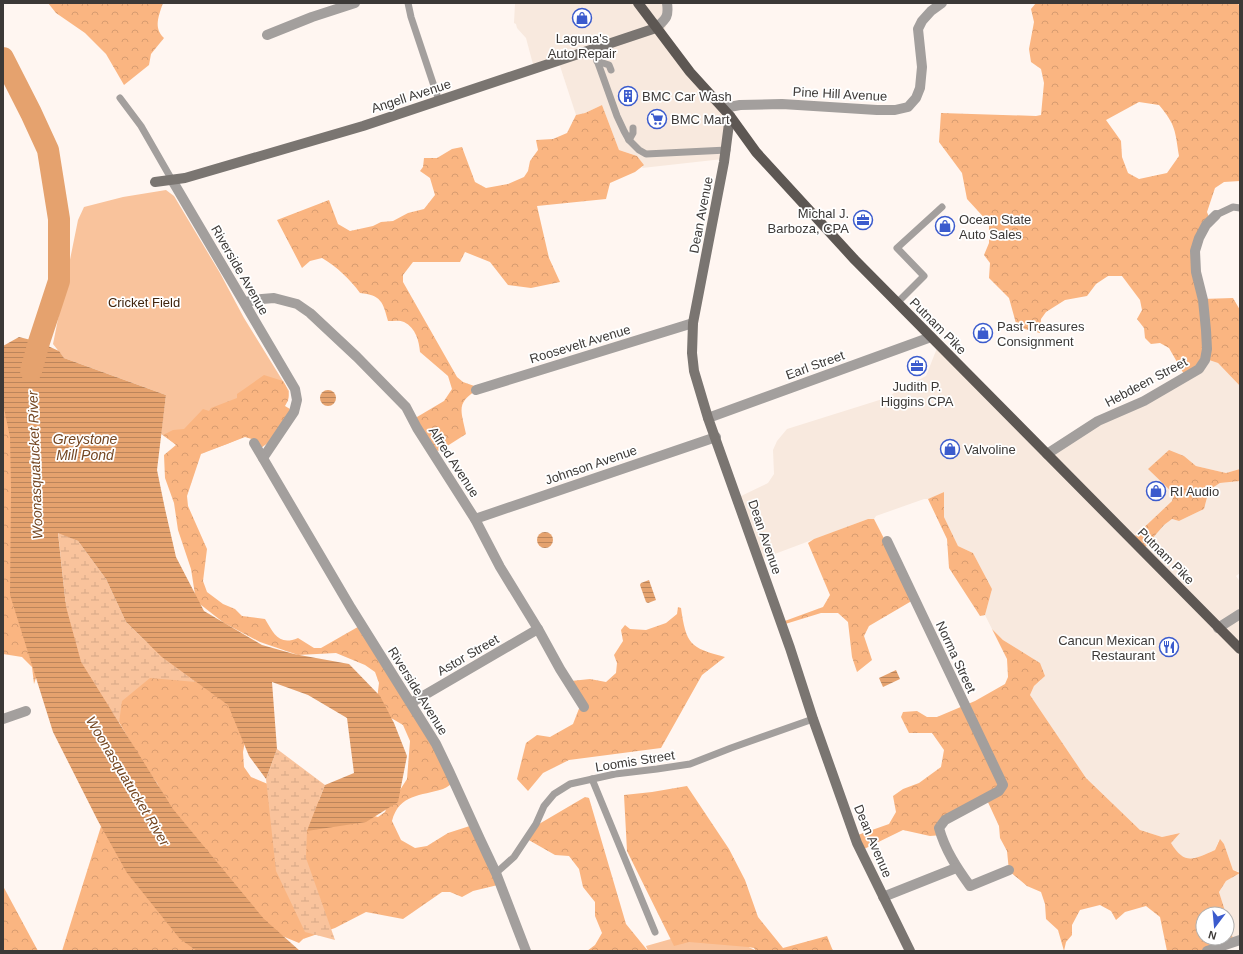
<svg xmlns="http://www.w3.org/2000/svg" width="1243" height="954" font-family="Helvetica,sans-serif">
  <defs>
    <pattern id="forest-crowns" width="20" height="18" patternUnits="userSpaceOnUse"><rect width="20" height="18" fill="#fab581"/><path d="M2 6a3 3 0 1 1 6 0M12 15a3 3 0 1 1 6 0" fill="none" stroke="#d79c70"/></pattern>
    <pattern id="wetland-marsh" width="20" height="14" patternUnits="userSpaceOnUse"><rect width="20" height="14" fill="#f9c39c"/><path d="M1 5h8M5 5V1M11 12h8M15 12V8" fill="none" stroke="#d6a887"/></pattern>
    <pattern id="water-rules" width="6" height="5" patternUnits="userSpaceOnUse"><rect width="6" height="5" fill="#e5a26e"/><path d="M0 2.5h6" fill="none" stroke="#bb855b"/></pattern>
  </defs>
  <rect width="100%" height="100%" fill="#fff6f1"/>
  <g fill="#f8e9de">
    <polygon points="515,3 667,3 668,20 664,32 725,111 723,159 642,168 644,165 637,156 619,150 602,105 585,113 576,115 559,63 534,68 526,38 517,28 516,24 514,23"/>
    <polygon points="939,343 1050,452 1100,421 1137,406 1206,359 1218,363 1240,386 1240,469 1226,473 1196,466 1184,456 1172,501 1135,536 1164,525 1172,519 1179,521 1204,509 1209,490 1220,483 1240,481 1240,573 1236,576 1240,582 1240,872 1233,870 1224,844 1219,840 1215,850 1199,857 1186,859 1178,854 1171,843 1179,833 1162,837 1140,830 1086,778 1030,695 1034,686 1041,680 1040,663 1003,640 992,629 985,615 992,589 973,553 958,546 944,517 944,492 928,499 924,499 876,516 874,519 868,519 761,559 739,497 768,483 774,474 773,450 777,441 787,429 889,397 895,392 926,376"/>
    <polygon points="1240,873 1240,941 1234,942 1227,914 1226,914 1219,892 1226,881"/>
  </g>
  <g fill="#f9c39c">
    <polygon points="166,190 174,196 220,273 244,318 289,391 288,401 255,432 227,444 193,456 161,434 166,395 64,358 53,344 78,220 84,207 123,197"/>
    <polygon points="678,937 736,941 757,951 648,951 646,946"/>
  </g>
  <g fill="url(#forest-crowns)" fill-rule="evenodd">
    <path d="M48 3H163C159 15 153 28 164 38L151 54 149 65 124 85 106 54 85 33 56 13Z"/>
    <path d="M1036 3H1235L1240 5V181L1224 182 1215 188 1207 212 1211 222 1198 238 1202 299 1233 298 1240 310V386L1218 363 1206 359 1185 376 1169 348 1160 343 1151 344 1145 338 1144 328 1137 319 1142 310 1140 300 1122 276H1108L1096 284 1087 296 1065 300 1046 312 1041 319 1040 333 1017 327 1009 298 989 278 990 263 984 255 989 243V223L967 199 962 173 939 142 941 113 1036 116 1041 115 1044 83 1041 69 1031 62 1029 49 1034 22 1031 9ZM1139 102 1159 105C1176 125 1175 131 1179 156L1167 173 1139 179 1128 173 1122 157 1121 141 1106 120Z"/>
    <path d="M602 105 619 150 637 156 644 165 635 172 610 183 606 199 537 206 549 258 560 282 531 288 508 285 490 262 465 252 460 262H413L403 275V282L457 377 463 382 480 388C455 403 461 409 466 434L441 450 436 451 417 421V417L444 401 452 389 448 376 420 352C419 341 416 328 404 322 400 320 393 321 388 321 383 302 381 295 360 293 350 279 337 267 322 258L310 261 302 268 277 220 329 200 338 224 350 231 373 226 381 222 393 221 408 213 424 209 435 195 430 178 420 171 423 167 424 158H437L452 149 462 147 475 182 486 188 508 184 524 177 528 171 530 161 538 150 536 140 553 139 567 133 576 115 585 113Z"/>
    <path d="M264 375 283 381C289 391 291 396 285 406L295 412 280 434 261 448 255 440 245 437 227 444 201 454 187 496 188 506 207 549 203 581 207 592 223 604 235 609 242 616 265 619C274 634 279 646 298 638L314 648H321L363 624 456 780C452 783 448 787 443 789 421 796 399 794 392 821L401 840 415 848 427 846 448 833 476 824 502 884 473 891 462 897 450 892H442L403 919 366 912 335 928 303 939 299 943 275 933 182 833 157 783 143 764 115 715 97 695 82 667 61 600 213 676 248 725 243 752 244 767 251 777 287 792 354 811 378 817 385 812 391 796 400 790 407 779 410 741 403 725 381 712 377 699 379 683 375 672 365 665 336 653 298 655 260 642 224 623 196 601 191 569 178 530 174 503 165 478 164 455 176 445 163 435 173 430 184 429 203 409 209 411 211 408 237 398V394Z"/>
    <polygon points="4,385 40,665 34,684 32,667 22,657 3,654"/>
    <polygon points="1169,450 1184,456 1196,466 1226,473 1240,469 1240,481 1220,483 1209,490 1204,509 1179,521 1172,519 1164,525 1145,547 1135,536 1172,501 1174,494 1148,469"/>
    <polygon points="944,492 944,517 958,546 973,553 992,589 985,615 980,616 949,568 947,539 928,499"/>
    <polygon points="868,519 874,519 915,599 869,626 864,636 872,660 857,672 852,657 848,622 838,613 821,613 782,625 782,622 823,607 830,595 808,543 814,539"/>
    <path d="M678 607 681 608C686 644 690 648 725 657L702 675 661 748 569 760 543 773 528 791 517 779 526 743 537 735 550 737 573 724 582 701 571 681 590 679 606 682 616 673 617 663 614 655 623 641 621 630 625 625 630 629 646 630 666 623 677 614Z"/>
    <path d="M992 629 1003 640 1040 663 1045 676 1034 686 1030 695 1086 778 1140 830 1162 837 1180 833 1171 843C1185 866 1194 859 1215 850L1220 839 1224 844 1233 870 1240 873 1226 881 1219 892 1226 914H1203V938H1227V918L1234 942 1207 951H1167L1160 917 1146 906 1125 912 1116 920 1111 911 1100 905 1080 910 1072 925V935L1066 942 1064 951 1058 930 1046 919 1045 904 1041 892 1027 886 1009 871 1007 851 1000 838 999 826 986 798 941 821 942 835 930 836 903 830 860 851 855 836 889 824 896 812 893 796 903 789 919 783 941 767 944 750 932 733H909L901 717 903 712 917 711 927 717H937L975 701 1005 684 1008 677 1007 659Z"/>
    <polygon points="687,786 729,849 745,880 758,917 783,948 827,936 833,951 756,951 754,948 748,947 689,942 674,946 627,851 624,795 652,792"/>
    <polygon points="585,797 589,798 626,924 648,951 587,951 595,945 602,933 595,916 595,902 583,887 579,869 569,856 555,855 527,839 539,824"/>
    <polygon points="108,804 201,951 62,951"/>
    <polygon points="3,886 38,951 3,951"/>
  </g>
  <g fill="url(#wetland-marsh)">
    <polygon points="58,532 78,541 106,579 126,622 162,657 196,682 150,678 122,701 119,723 81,662 66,607"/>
    <polygon points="277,749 325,785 307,831 306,858 335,940 305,932 276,871 266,779"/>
  </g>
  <g fill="url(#water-rules)">
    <polygon points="19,337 39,342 59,351 64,358 166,395 157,470 165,509 176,557 204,611 262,645 294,654 349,664 380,696 394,723 407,756 398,802 366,822 307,831 325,785 354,773 347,718 308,695 272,682 277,749 266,779 249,756 228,705 162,657 126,622 106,579 78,541 58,533 66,607 81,662 173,809 264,919 300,951 197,951 180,939 127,873 98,821 53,732 10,595 11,489 10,437 3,404 3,346"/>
    <circle cx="328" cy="398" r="8"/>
    <circle cx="545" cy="540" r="8"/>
    <polygon points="649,580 656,600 648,603 646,602 640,585 641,583"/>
    <polygon points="896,670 900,679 883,687 879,678"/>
  </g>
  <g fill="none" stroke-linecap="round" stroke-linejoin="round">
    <polyline stroke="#e5a26e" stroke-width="22" points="3,58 31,113 48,150 59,219 59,281 39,342 31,371"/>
    <g stroke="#a39f9d" stroke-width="7">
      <polyline points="408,3 411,17 439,101"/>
      <polyline points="593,49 617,116 624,131 629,140 639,150 646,154 727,150"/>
      <polyline points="597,61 609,65 611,70"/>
      <polyline points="120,98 141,126 172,180"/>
      <polyline points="629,140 633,133 633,128"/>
      <polyline points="1216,215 1233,207 1240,208"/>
      <polyline points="897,303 924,276 897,248 942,207"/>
      <polyline points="592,779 655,932"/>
      <polyline points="496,873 514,857 536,824 544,806 554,794 570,784 615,774 657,769 690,764 731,748 813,719"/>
    </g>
    <g stroke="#a39f9d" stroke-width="10">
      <path d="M656 28C666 19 669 17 667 3"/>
      <polyline points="267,35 312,17 355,3"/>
      <polyline points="724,108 740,105 782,104 877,110 895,110 908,107 916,98 920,88 922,67 918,29 922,21 931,11 942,3"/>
      <polyline points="172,180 295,389 297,400 294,412 263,458"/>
      <polyline points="245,302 262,299 274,298 297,304 310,313 357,357 406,407 417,428 475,519 500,567 538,629 560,669 584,707"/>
      <polyline points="476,390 693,323"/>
      <polyline points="708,418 931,337"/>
      <polyline points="254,443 351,608 436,744 449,771 480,839 496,873 526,951"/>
      <polyline points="1047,454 1098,421 1144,401 1199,369 1205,360 1207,349 1206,330 1203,300 1196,272 1195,251 1199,238 1206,225 1216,215"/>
      <polyline points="475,519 716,437"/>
      <path d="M887 541 1003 785 999 791 945 820 939 828C945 850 957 868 970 886L1009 870"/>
      <polyline points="1218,628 1240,614"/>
      <polyline points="411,703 538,629"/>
      <polyline points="3,719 26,711"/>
      <polyline points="883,897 956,868"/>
      <polyline points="1207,951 1240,940"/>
    </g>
    <g stroke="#7a7571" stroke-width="10">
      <polyline points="730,116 724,162 693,323 692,353 694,371 708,418 790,648 813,719 857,843 910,951"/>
      <polyline points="155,182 185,178 363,126 656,28"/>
    </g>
    <polyline stroke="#5d5753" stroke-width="10" points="638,3 690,72 730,116 756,152 855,260 1240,649"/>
  </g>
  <defs>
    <symbol id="shop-ring" viewBox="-11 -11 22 22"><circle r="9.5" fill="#fff" stroke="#3b5bcd" stroke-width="1.5"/><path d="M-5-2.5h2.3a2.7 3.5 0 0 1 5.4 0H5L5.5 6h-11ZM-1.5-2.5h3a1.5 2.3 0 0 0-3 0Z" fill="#3b5bcd"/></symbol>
    <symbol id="building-ring" viewBox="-11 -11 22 22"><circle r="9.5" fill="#fff" stroke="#3b5bcd" stroke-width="1.5"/><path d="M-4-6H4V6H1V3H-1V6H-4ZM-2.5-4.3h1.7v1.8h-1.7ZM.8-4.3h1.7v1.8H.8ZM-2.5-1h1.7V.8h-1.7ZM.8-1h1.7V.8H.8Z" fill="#3b5bcd"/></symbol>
    <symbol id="supermarket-ring" viewBox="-11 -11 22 22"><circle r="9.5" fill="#fff" stroke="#3b5bcd" stroke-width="1.5"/><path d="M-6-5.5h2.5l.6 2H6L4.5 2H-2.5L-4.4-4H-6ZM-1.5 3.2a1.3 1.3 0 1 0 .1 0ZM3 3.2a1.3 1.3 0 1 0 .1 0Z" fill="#3b5bcd"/></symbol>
    <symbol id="office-ring" viewBox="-11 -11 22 22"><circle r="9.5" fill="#fff" stroke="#3b5bcd" stroke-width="1.5"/><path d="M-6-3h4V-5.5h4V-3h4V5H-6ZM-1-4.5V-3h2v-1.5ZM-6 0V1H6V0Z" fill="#3b5bcd"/></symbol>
    <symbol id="restaurant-ring" viewBox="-11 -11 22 22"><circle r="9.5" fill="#fff" stroke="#3b5bcd" stroke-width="1.5"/><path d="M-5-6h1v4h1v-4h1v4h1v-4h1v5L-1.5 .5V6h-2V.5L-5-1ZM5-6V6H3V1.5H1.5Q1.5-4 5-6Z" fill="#3b5bcd"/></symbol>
  </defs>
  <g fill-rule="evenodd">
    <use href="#shop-ring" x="571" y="7" width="22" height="22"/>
    <use href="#building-ring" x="617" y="85" width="22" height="22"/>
    <use href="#supermarket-ring" x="646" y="108" width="22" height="22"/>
    <use href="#office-ring" x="852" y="209" width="22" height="22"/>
    <use href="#shop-ring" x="934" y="215" width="22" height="22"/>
    <use href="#shop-ring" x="972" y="322" width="22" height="22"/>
    <use href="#office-ring" x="906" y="355" width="22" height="22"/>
    <use href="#shop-ring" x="939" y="438" width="22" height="22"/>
    <use href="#shop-ring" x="1145" y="480" width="22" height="22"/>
    <use href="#restaurant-ring" x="1158" y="636" width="22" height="22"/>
  </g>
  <g text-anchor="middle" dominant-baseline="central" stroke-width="3.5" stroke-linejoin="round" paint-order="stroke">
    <g font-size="13" fill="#3c3937" stroke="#fff" text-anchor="start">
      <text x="582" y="38" text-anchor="middle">Laguna's<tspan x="582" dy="15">Auto Repair</tspan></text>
      <text x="642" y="96">BMC Car Wash</text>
      <text x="671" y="119">BMC Mart</text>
      <text x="849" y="213" text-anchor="end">Michal J.<tspan x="849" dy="15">Barboza, CPA</tspan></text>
      <text x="959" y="219">Ocean State<tspan x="959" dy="15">Auto Sales</tspan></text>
      <text x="997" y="326">Past Treasures<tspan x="997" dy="15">Consignment</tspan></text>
      <text x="917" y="386" text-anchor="middle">Judith P.<tspan x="917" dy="15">Higgins CPA</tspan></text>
      <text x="964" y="449">Valvoline</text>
      <text x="1170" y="491">RI Audio</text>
      <text x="1155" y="640" text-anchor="end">Cancun Mexican<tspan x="1155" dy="15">Restaurant</tspan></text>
    </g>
    <g font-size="13" fill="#3c3937" stroke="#fff">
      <text transform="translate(840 94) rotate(3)">Pine Hill Avenue</text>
      <text transform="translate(411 96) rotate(-18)">Angell Avenue</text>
      <text transform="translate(701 215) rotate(-79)">Dean Avenue</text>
      <text transform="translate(240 270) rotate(60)">Riverside Avenue</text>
      <text transform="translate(938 326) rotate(45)">Putnam Pike</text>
      <text transform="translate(580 344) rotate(-17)">Roosevelt Avenue</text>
      <text transform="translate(815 365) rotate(-20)">Earl Street</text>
      <text transform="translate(1146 382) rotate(-28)">Hebdeen Street</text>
      <text transform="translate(454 462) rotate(57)">Alfred Avenue</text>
      <text transform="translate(591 465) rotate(-19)">Johnson Avenue</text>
      <text transform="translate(765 537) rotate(71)">Dean Avenue</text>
      <text transform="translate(1166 556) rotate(45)">Putnam Pike</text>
      <text transform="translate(468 655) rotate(-30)">Astor Street</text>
      <text transform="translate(956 657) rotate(65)">Norma Street</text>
      <text transform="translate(418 691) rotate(58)">Riverside Avenue</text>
      <text transform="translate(635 761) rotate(-9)">Loomis Street</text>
      <text transform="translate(873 841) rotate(67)">Dean Avenue</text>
    </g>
    <g font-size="13" fill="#3f240d" stroke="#fff">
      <text x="144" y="302">Cricket Field</text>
    </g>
    <g font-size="14" font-style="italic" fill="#744621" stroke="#fff">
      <text x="85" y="439">Greystone<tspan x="85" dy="16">Mill Pond</tspan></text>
      <text transform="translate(35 465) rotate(-92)">Woonasquatucket River</text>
      <text transform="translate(128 781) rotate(59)">Woonasquatucket River</text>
    </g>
  </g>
  <rect width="1243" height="954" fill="none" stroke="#3c3937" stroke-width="8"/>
  <g transform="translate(1215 926) rotate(196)"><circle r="19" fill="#ffffff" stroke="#b1b0af"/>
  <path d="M0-3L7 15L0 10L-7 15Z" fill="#3b5bcd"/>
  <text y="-6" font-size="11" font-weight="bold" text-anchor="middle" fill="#3c3937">N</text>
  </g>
</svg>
